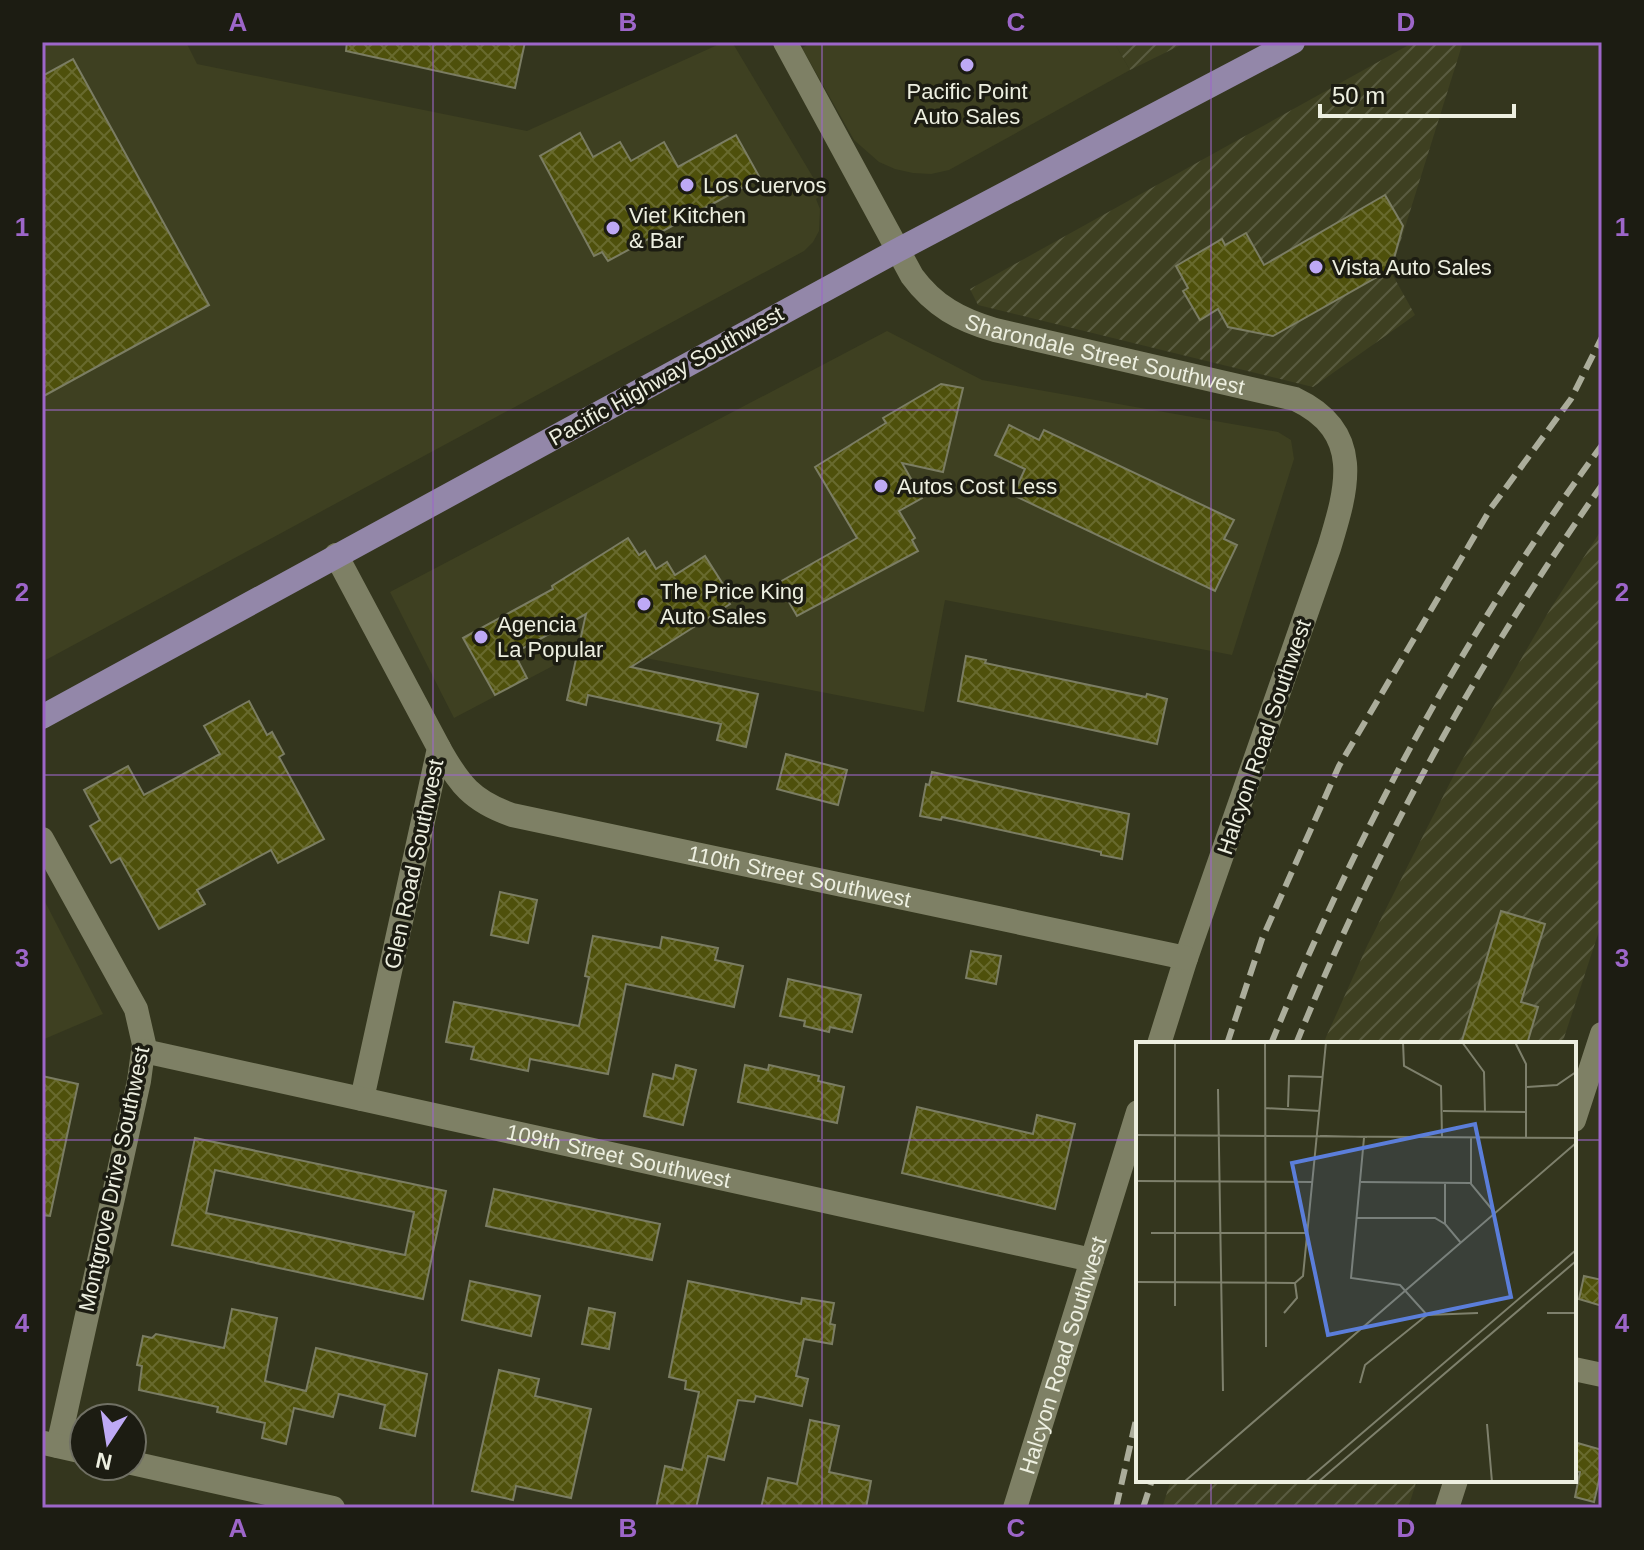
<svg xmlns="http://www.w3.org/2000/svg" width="1644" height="1550" font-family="Arial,sans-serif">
  <defs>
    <pattern id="industrial-furrows" width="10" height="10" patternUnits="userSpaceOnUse" patternTransform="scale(2)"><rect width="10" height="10" fill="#3e4021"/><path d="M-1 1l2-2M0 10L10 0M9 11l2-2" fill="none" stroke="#5a5c41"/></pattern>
    <pattern id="building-cross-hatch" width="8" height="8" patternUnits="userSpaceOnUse" patternTransform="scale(2)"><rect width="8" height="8" fill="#4e500b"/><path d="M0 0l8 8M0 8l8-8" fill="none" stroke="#686a2e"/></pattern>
  </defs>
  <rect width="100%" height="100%" fill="#34361e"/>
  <g fill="#3e4021">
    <polygon points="42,42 186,42 197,64 527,131 724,42 732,42 823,194 816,199 820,209 819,231 813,242 804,251 42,662"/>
    <polygon points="812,42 1114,42 1130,70 949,170 931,174 913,173 895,169 879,162 854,140 802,48"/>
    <polygon points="887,331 982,380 1278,432 1291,440 1294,459 1232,655 945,600 924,712 589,647 454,718 390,592"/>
    <polygon points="42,896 103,1014 42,1040"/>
  </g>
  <g fill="url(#industrial-furrows)">
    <polygon points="1114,42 1187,42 1130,70"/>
    <polygon points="1414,42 1463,42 1391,272 1415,315 1313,387 978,305 970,289"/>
    <polygon points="1602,529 1602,922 1562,1044 1323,1044 1367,946 1457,769 1549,611"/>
    <polygon points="1171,1480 1417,1480 1408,1508 1162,1508"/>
  </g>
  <g fill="url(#building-cross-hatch)" stroke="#7b7d63" stroke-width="2" fill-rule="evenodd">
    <polygon points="347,42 525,42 515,88 346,51"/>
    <polygon points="73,59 209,305 42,397 42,76"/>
    <polygon points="580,133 593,157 620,142 631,161 664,142 678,167 736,135 760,178 608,261 602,252 594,256 540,156"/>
    <polygon points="1385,195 1403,226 1391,269 1273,336 1228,327 1218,309 1200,320 1183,291 1188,288 1176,266 1222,239 1225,245 1246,233 1264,265"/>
    <polygon points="941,384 963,388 943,472 902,463 922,498 899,511 915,538 912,540 918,551 797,616 778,583 857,538 815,467 886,423 883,418"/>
    <polygon points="1009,425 1039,440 1044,430 1234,520 1224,539 1237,545 1215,591 1013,495 1025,469 995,455"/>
    <polygon points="628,538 639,555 645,551 656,569 667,562 675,575 705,556 726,589 722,592 730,604 631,667 758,694 746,747 717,740 721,724 588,695 586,705 567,700 586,614 514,653 527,678 495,695 463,638 553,589 552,586"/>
    <polygon points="966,656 986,660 985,663 1146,697 1147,694 1167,699 1157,744 958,701"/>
    <polygon points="249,701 267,735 272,732 284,754 279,757 324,839 278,863 271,850 197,890 205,904 159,929 120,858 111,863 90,826 100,820 84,790 128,766 144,795 178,777 220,754 204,726"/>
    <polygon points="786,754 847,770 838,805 777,789"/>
    <polygon points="932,772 1129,814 1122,859 1101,855 1101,852 942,817 941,820 920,816 926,784 929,785"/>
    <polygon points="500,892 537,900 528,943 491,935"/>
    <polygon points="1501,911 1545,924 1521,1002 1538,1007 1527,1044 1461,1044"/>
    <polygon points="593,936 660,948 662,937 718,948 715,960 743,966 734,1007 626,984 608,1074 530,1059 528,1071 471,1059 474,1047 446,1042 454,1002 579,1026 589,977 585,976"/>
    <polygon points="971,951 1001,956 996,984 966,978"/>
    <polygon points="788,979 861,995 852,1032 830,1027 829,1032 804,1026 805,1021 780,1016"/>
    <polygon points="676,1065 696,1070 683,1125 644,1116 653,1074 673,1079"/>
    <polygon points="745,1065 768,1070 769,1065 819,1076 818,1081 844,1087 837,1123 738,1102"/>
    <polygon points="42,1076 78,1084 50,1216 42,1215"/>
    <polygon points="917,1107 1033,1134 1037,1115 1075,1124 1055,1209 902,1173"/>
    <path d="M195 1138 446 1191 423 1299 172 1245ZM215 1170 414 1212 405 1255 206 1213Z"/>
    <polygon points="494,1189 660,1224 652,1260 486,1226"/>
    <polygon points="1584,1276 1602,1280 1602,1306 1579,1299"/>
    <polygon points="470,1281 540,1296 531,1336 462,1320"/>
    <polygon points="688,1281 801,1304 802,1298 834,1303 830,1324 835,1325 832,1344 804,1339 796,1376 808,1379 802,1406 756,1396 754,1402 738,1400 724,1460 708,1456 696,1508 656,1508 665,1466 682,1470 699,1392 685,1389 686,1381 669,1377"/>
    <polygon points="589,1308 615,1313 609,1349 582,1344"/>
    <polygon points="232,1309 277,1318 265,1381 306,1391 316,1348 427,1374 415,1436 380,1428 385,1405 339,1394 333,1417 294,1408 286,1444 262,1438 265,1423 217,1412 218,1407 139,1390 142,1366 137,1365 143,1336 152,1338 156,1334 224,1348"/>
    <polygon points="499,1370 539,1379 535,1396 591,1409 571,1498 516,1486 513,1500 472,1491"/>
    <polygon points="810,1420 839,1426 829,1472 871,1481 866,1508 761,1508 768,1478 797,1484"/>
    <polygon points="1574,1442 1602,1450 1602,1467 1594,1502 1575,1497 1580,1472 1574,1471"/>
  </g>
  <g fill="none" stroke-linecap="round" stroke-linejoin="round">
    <g stroke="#7e8065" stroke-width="24">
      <path id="s1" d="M785 42 912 276C934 306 960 320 995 330L1295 399C1365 432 1347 489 1329 548L1186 958 1159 1044"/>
      <polyline points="336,555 439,748 362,1099"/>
      <path id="s2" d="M439 748C459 784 472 801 512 815L1186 958"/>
      <polyline points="42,839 136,1009 144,1044 139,1081 58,1446"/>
      <path id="s3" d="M144 1051 1092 1260"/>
      <polyline points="1574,1120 1602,1034"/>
      <polyline points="1574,1369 1602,1375"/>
      <polyline points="44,1443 84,1452"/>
      <polyline points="132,1463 333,1508"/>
      <path id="s4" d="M1015 1508 1138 1112"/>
      <polyline points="1447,1508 1456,1480"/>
    </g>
    <polyline stroke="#9387a9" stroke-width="24" points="42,717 898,250 1293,42"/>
    <g stroke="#abad9b" stroke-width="6" stroke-dasharray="16 8" stroke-linecap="butt">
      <polyline points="1227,1044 1262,939 1339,766 1491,508 1571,399 1602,337"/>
      <path d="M1271 1044C1357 831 1466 630 1602 445"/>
      <path d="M1296 1044C1376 846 1479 659 1602 485"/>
      <polyline points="1116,1508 1138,1411"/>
      <polyline points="1143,1508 1152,1480"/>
    </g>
  </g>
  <path fill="none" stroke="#9d66c9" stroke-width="2" stroke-opacity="0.55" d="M433 42V1508M822 42V1508M1211 42V1044M42 410H1602M42 775H1602M42 1140H1138M1574 1140H1602M1211 1480V1508"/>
  <g fill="#bea9f5" stroke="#1c1c12" stroke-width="3">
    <circle cx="967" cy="65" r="8"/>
    <circle cx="687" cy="185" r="8"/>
    <circle cx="613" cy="228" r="8"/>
    <circle cx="1316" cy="267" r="8"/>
    <circle cx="881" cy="486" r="8"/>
    <circle cx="644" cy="604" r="8"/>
    <circle cx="481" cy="637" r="8"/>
  </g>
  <g text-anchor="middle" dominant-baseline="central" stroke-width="7" stroke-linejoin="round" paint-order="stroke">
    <g font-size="22" fill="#edefe0" stroke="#1c1c12" text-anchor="start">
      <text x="967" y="91" text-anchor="middle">Pacific Point<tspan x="967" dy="25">Auto Sales</tspan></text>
      <text x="703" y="185">Los Cuervos</text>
      <text x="629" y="215">Viet Kitchen<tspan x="629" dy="25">&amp; Bar</tspan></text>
      <text x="1332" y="267">Vista Auto Sales</text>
      <text x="897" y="486">Autos Cost Less</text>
      <text x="660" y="591">The Price King<tspan x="660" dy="25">Auto Sales</tspan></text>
      <text x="497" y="624">Agencia<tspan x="497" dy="25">La Popular</tspan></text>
    </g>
    <g font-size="22" fill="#edefe0" stroke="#1c1c12">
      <text stroke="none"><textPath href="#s1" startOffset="480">Sharondale Street Southwest</textPath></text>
      <text transform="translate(666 376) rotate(-29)">Pacific Highway Southwest</text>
      <text transform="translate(1264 737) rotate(-71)">Halcyon Road Southwest</text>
      <text transform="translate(414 864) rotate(-78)">Glen Road Southwest</text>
      <text stroke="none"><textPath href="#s2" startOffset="396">110th Street Southwest</textPath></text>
      <text stroke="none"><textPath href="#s3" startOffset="486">109th Street Southwest</textPath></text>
      <text transform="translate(114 1179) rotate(-78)">Montgrove Drive Southwest</text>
      <text stroke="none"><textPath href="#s4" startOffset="160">Halcyon Road Southwest</textPath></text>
    </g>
  </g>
  <g transform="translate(1136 1042)">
    <rect width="440" height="440" fill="#34361e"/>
    <path fill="none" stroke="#7e806c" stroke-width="2" d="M129 0 130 305M267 0 268 24 305 44 306 95M326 0 348 30 349 70M379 0 390 22V95M391 45 421 43 440 30M82 47 87 349M152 65 153 34 187 35M129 66 184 69M307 69 390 70M0 93 440 96M184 94 231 95M335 95V142L359 171M228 96 215 236 264 243 291 273 342 271M0 139 177 140M225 140 334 141M309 141V182L325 201M221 176H299L309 182M15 191H171M0 240 159 241M159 241 167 234 190 0M39 264V0M148 271 161 256 159 241M411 271H440M224 341 229 323 291 273M351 382 356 440M48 440 440 101M169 440 440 208M182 440 440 219"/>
    <path fill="#5b7eda" fill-opacity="0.15" stroke="#5b7eda" stroke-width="4" d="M339 82 375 255 192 293 156 121Z"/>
    <rect width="440" height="440" fill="none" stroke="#edefe0" stroke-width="4"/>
  </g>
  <rect width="1644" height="1550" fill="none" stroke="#1c1c12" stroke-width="88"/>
  <g transform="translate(108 1442) rotate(192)"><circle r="38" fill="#1c1c12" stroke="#707064" stroke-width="2"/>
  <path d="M0-6L14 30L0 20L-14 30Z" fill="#bea9f5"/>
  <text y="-12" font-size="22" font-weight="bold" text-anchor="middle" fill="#edefe0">N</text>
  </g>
  <path d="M1320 104v12h194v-12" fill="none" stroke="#edefe0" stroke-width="4"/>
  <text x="1332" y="104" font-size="24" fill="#edefe0" stroke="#1c1c12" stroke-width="6" paint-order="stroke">50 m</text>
  <rect x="44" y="44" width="1556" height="1462" fill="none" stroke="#9d66c9" stroke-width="3"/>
  <g font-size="26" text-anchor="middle" font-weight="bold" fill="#9d66c9">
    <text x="238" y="31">A</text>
    <text x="628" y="31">B</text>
    <text x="1016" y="31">C</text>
    <text x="1406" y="31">D</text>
    <text x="22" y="236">1</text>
    <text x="1622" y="236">1</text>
    <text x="22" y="601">2</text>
    <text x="1622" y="601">2</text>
    <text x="22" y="967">3</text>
    <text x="1622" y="967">3</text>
    <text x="22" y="1332">4</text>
    <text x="1622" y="1332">4</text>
    <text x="238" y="1537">A</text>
    <text x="628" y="1537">B</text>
    <text x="1016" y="1537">C</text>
    <text x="1406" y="1537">D</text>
  </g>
</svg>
